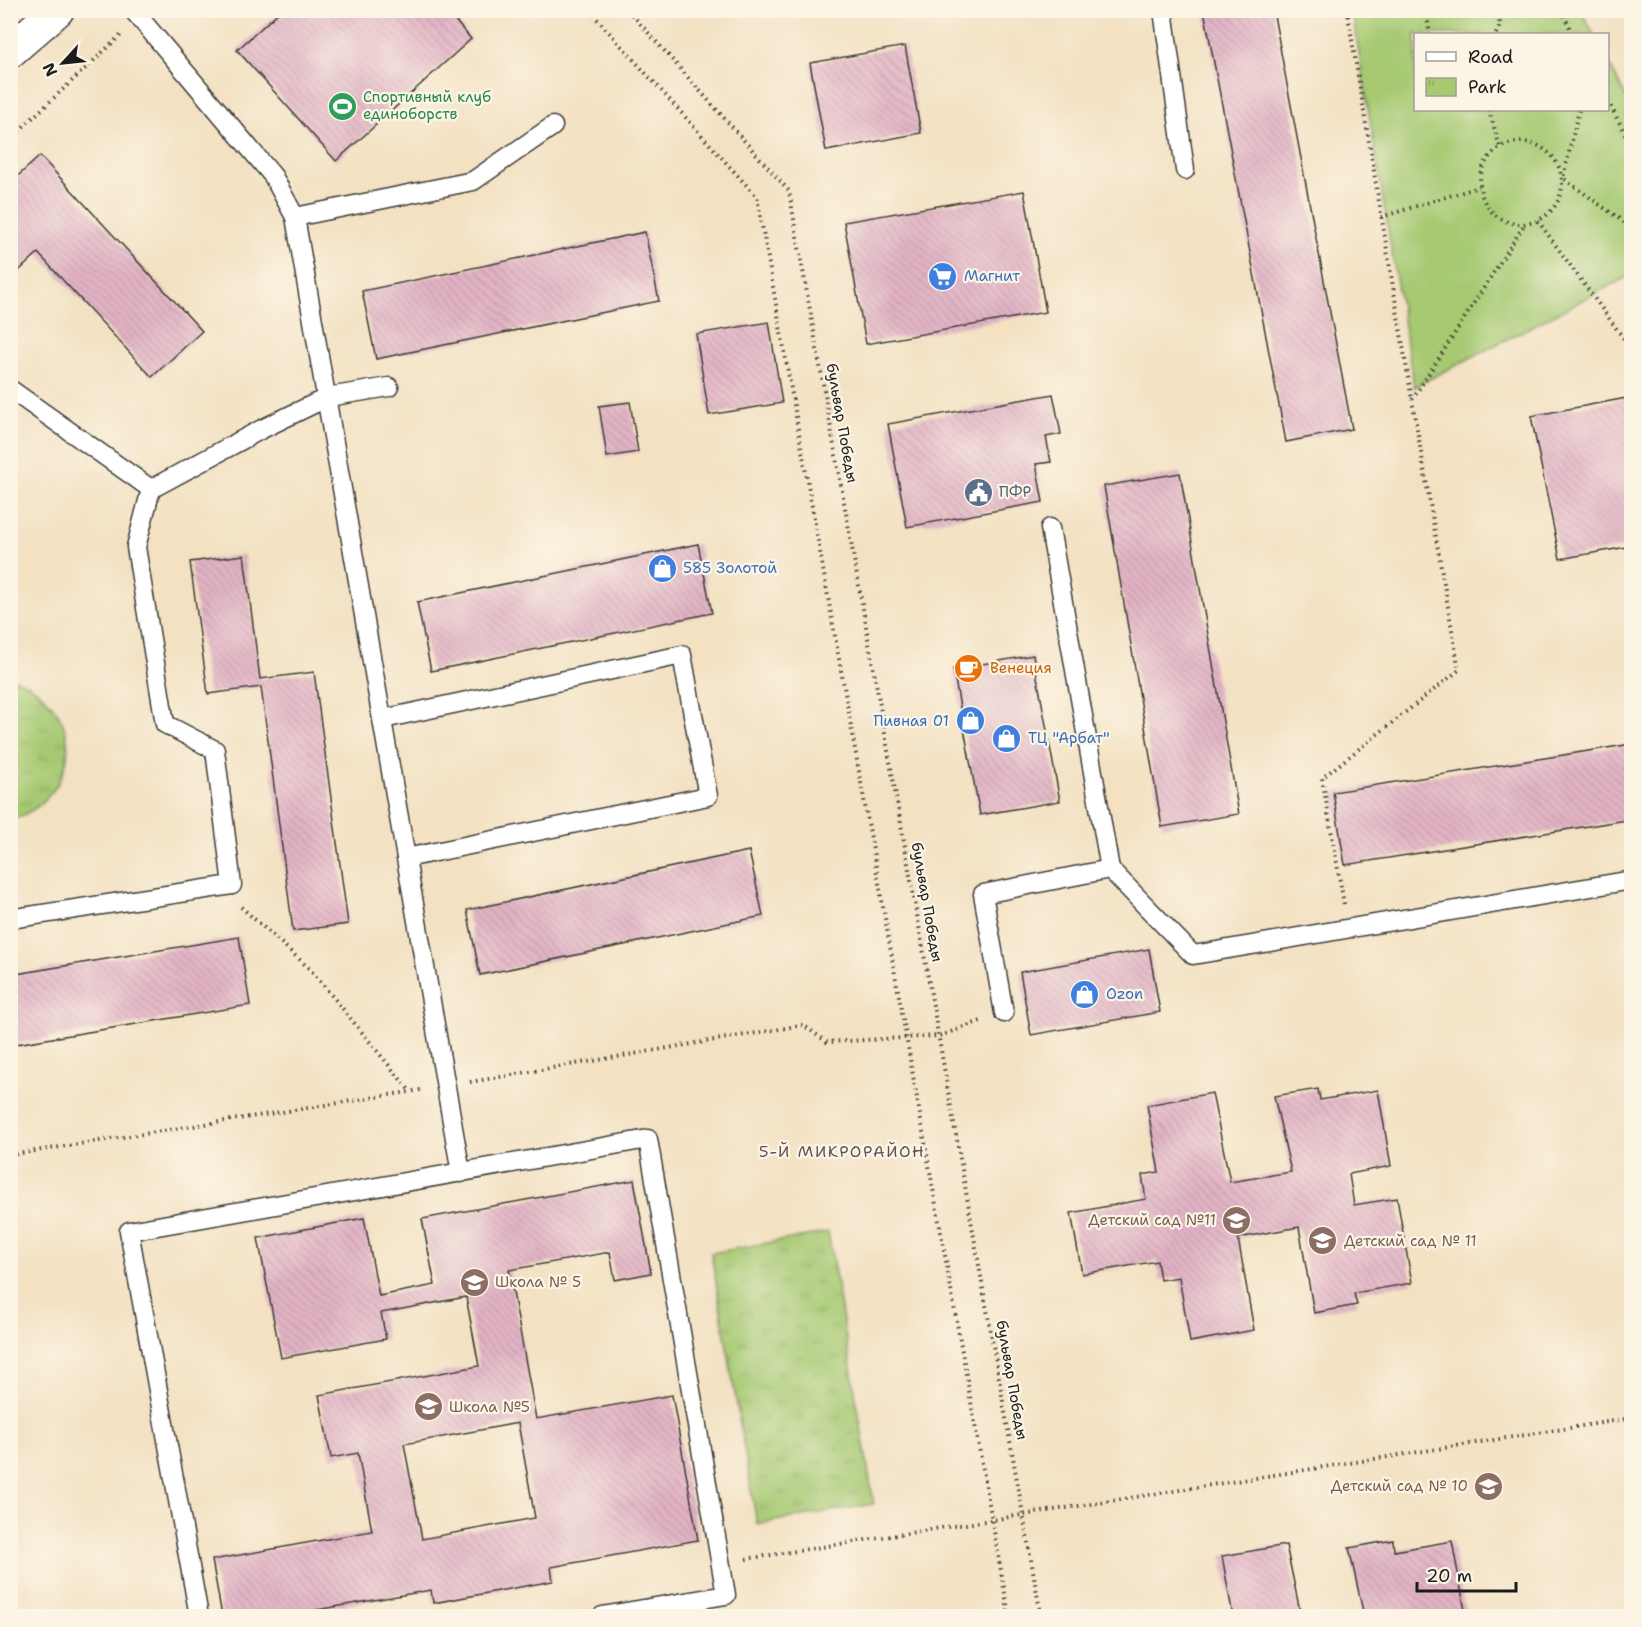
<svg xmlns="http://www.w3.org/2000/svg" width="1642" height="1627" font-family="'Shantell Sans',sans-serif">
  <defs>
    <pattern id="park-tufts" width="24" height="20" patternUnits="userSpaceOnUse" patternTransform="scale(1.5)"><rect width="24" height="20" fill="#a6c972"/><path d="M3 7l-1-3M5 7V3M7 7l1-3M15 17l-1-3M17 17v-4M19 17l1-3" fill="none" stroke="#8eac62"/></pattern>
    <pattern id="building-back-hatch" width="6" height="6" patternUnits="userSpaceOnUse" patternTransform="scale(1.5)"><rect width="6" height="6" fill="#e2b3c5"/><path d="M-1 5l2 2M0 0l6 6M5-1l2 2" fill="none" stroke="#c199a9"/></pattern>
  </defs>
  <rect width="100%" height="100%" fill="#fcf5e5"/>
  <filter id="ink" filterUnits="userSpaceOnUse"><feTurbulence type="fractalNoise" baseFrequency=".0167" numOctaves="2"/><feDisplacementMap in="SourceGraphic" scale="12" xChannelSelector="R" yChannelSelector="G"/><feConvolveMatrix kernelMatrix="1 2 1 2 8 2 1 2 1" color-interpolation-filters="sRGB"/></filter>
  <filter id="wash" filterUnits="userSpaceOnUse"><feTurbulence type="fractalNoise" baseFrequency=".008" numOctaves="4" result="noise"/><feDisplacementMap in="SourceGraphic" scale="24" xChannelSelector="R" yChannelSelector="G"/><feGaussianBlur stdDeviation="1.35" result="paint"/><feColorMatrix in="noise" values="0 0 0 0 0 0 0 0 0 0 0 0 0 0 0 0 0 1.4 0 .05"/><feComposite in="paint" operator="in"/></filter>
  <g filter="url(#wash)">
    <rect width="100%" height="100%" fill="#f3e1c2"/>
    <polygon fill="#a6c972" stroke="#617247" stroke-width="1.5" points="1352,11 1581,11 1594,34 1416,34 1416,110 1608,110 1608,61 1631,108 1631,275 1414,387"/>
    <g fill="url(#park-tufts)" stroke="#617247" stroke-width="1.5">
      <path d="M11 678C23 681 34 687 43 696 89 737 66 803 11 820Z"/>
      <polygon points="828,1232 874,1504 757,1524 711,1253"/>
    </g>
    <g id="blocks">
      <g fill="url(#building-back-hatch)" fill-rule="evenodd">
        <polygon points="281,10 446,10 471,39 336,161 237,50"/>
        <polygon points="1204,10 1273,10 1352,429 1286,442"/>
        <polygon points="905,46 921,133 826,151 810,63"/>
        <polygon points="40,156 202,331 152,377 38,253 10,279 10,183"/>
        <polygon points="1024,191 1046,312 866,344 844,222"/>
        <polygon points="645,232 659,301 376,359 362,291"/>
        <polygon points="769,322 782,403 709,415 696,334"/>
        <polygon points="1053,394 1061,434 1046,437 1051,462 1036,464 1043,502 907,527 888,424"/>
        <polygon points="1632,397 1632,546 1560,559 1531,416"/>
        <polygon points="630,402 638,452 607,457 599,406"/>
        <polygon points="1180,473 1239,814 1162,827 1104,486"/>
        <polygon points="698,544 712,613 431,671 417,602"/>
        <polygon points="244,555 260,679 314,672 348,924 293,931 261,687 208,694 190,562"/>
        <polygon points="1033,655 1060,801 980,815 953,669"/>
        <polygon points="1632,744 1632,819 1345,865 1333,792"/>
        <polygon points="749,851 763,916 480,975 467,910"/>
        <polygon points="239,937 250,1005 10,1045 10,975"/>
        <polygon points="1149,949 1160,1012 1031,1035 1020,972"/>
        <polygon points="1318,1089 1320,1100 1378,1090 1391,1166 1349,1174 1354,1205 1397,1198 1412,1283 1354,1293 1357,1305 1314,1313 1299,1227 1238,1238 1254,1330 1190,1342 1179,1277 1160,1280 1157,1261 1082,1274 1071,1213 1146,1199 1142,1175 1159,1172 1147,1105 1212,1093 1230,1182 1291,1172 1274,1096"/>
        <path d="M634 1180 651 1273 615 1280 610 1252 509 1270 536 1419 672 1395 698 1540 551 1567 553 1581 433 1603 431 1590 282 1616H222L212 1560 372 1531 358 1453 331 1458 319 1395 479 1366 466 1297 381 1313 386 1339 281 1358 258 1238 364 1218 379 1296 435 1285 422 1219ZM518 1423 535 1518 422 1539 404 1444Z"/>
        <polygon points="1393,1540 1394,1551 1452,1541 1466,1616 1364,1616 1349,1548"/>
        <polygon points="1286,1545 1301,1616 1233,1616 1222,1556"/>
      </g>
    </g>
  </g>
  <g filter="url(#ink)">
    <use href="#blocks" fill-opacity="0" stroke="#3c3a35" stroke-width="1.5"/>
    <g fill="none" stroke-linecap="round" stroke-linejoin="round">
      <defs>
        <g id="lane">
          <polyline points="133,10 273,176 295,217 406,858 708,796 682,655 383,719"/>
          <polyline points="1163,10 1185,170"/>
          <polyline points="295,217 473,181 553,126"/>
          <polyline points="10,389 151,489 262,429 328,397 389,387"/>
          <polyline points="1050,528 1110,869"/>
          <polyline points="406,858 461,1173"/>
          <polyline points="10,919 232,885 215,750 165,724 136,547 151,489"/>
          <polyline points="1004,1013 983,894 1110,869 1193,955 1632,880"/>
          <polyline points="199,1616 129,1231 648,1139 726,1595 602,1616"/>
        </g>
        <polyline id="secondary" points="10,51 57,10"/>
      </defs>
      <use href="#lane" stroke="#3c3a35" stroke-width="21"/>
      <use href="#secondary" stroke="#3c3a35" stroke-width="36"/>
      <g stroke="#3c3a35" stroke-width="4" stroke-dasharray="1.5 4.5" stroke-linecap="butt">
        <polyline points="589,10 757,197 1009,1616"/>
        <polyline points="628,10 789,191 1041,1616"/>
        <polyline points="1347,10 1412,400 1524,225"/>
        <polyline points="1429,10 1427,17 1430,34"/>
        <polyline points="1561,10 1573,34"/>
        <polyline points="1496,34 1500,25 1498,10"/>
        <polyline points="1608,101 1632,147"/>
        <polyline points="1489,110 1500,147"/>
        <polyline points="1579,110 1563,178 1632,228"/>
        <polyline points="10,139 121,35"/>
        <circle cx="1521" cy="183" r="41"/>
        <polyline points="1381,217 1479,187"/>
        <polyline points="1538,221 1632,350"/>
        <polyline points="1344,904 1322,778 1459,670 1412,400"/>
        <polyline points="241,907 310,969 410,1091"/>
        <polyline points="470,1082 803,1025 827,1042 939,1036 981,1021"/>
        <polyline points="10,1155 421,1090"/>
        <polyline points="746,1559 1632,1418"/>
      </g>
      <use href="#lane" stroke="#fff" stroke-width="18"/>
      <use href="#secondary" stroke="#fff" stroke-width="33"/>
    </g>
  </g>
  <defs>
    <symbol id="stadium-disc" viewBox="-11 -11 22 22"><circle r="9.5" fill="#2e9e5b" stroke="#fcf5e5"/><path d="M0-5a6.5 5 0 1 0 0 10a6.5 5 0 1 0 0-10ZM-3.5-1.8h7v3.6h-7Z" fill="#fff"/></symbol>
    <symbol id="supermarket-disc" viewBox="-11 -11 22 22"><circle r="9.5" fill="#3f7fe0" stroke="#fcf5e5"/><path d="M-6-5.5h2.5l.6 2H6L4.5 2H-2.5L-4.4-4H-6ZM-1.5 3.2a1.3 1.3 0 1 0 .1 0ZM3 3.2a1.3 1.3 0 1 0 .1 0Z" fill="#fff"/></symbol>
    <symbol id="civic-disc" viewBox="-11 -11 22 22"><circle r="9.5" fill="#5c6f8a" stroke="#fcf5e5"/><path d="M-.6-6.5H3V-4.5H.6V-3L4-1V1h2V6H-6V1h2V-1L-.6-3ZM-1.2 2.5V6h2.4V2.5Z" fill="#fff"/></symbol>
    <symbol id="shop-disc" viewBox="-11 -11 22 22"><circle r="9.5" fill="#3f7fe0" stroke="#fcf5e5"/><path d="M-5-2.5h2.3a2.7 3.5 0 0 1 5.4 0H5L5.5 6h-11ZM-1.5-2.5h3a1.5 2.3 0 0 0-3 0Z" fill="#fff"/></symbol>
    <symbol id="cafe-disc" viewBox="-11 -11 22 22"><circle r="9.5" fill="#e8710a" stroke="#fcf5e5"/><path d="M-5.5-4.5H6V0H3Q3 3.5 0 3.5H-2.5Q-5.5 3.5-5.5 0ZM3-3.2v2h1.7v-2ZM-6 4.5H4V6H-6Z" fill="#fff"/></symbol>
    <symbol id="school-disc" viewBox="-11 -11 22 22"><circle r="9.5" fill="#8d6e63" stroke="#fcf5e5"/><path d="M0-5L7-2L0 1L-7-2ZM-4 1L0 2.5L4 1V4Q0 6-4 4Z" fill="#fff"/></symbol>
  </defs>
  <g fill-rule="evenodd">
    <use href="#stadium-disc" x="326" y="90" width="33" height="33"/>
    <use href="#supermarket-disc" x="926" y="260" width="33" height="33"/>
    <use href="#civic-disc" x="962" y="476" width="33" height="33"/>
    <use href="#shop-disc" x="646" y="552" width="33" height="33"/>
    <use href="#cafe-disc" x="952" y="652" width="33" height="33"/>
    <use href="#shop-disc" x="954" y="704" width="33" height="33"/>
    <use href="#shop-disc" x="990" y="722" width="33" height="33"/>
    <use href="#shop-disc" x="1068" y="978" width="33" height="33"/>
    <use href="#school-disc" x="1220" y="1204" width="33" height="33"/>
    <use href="#school-disc" x="1306" y="1224" width="33" height="33"/>
    <use href="#school-disc" x="458" y="1266" width="33" height="33"/>
    <use href="#school-disc" x="412" y="1390" width="33" height="33"/>
    <use href="#school-disc" x="1472" y="1470" width="33" height="33"/>
  </g>
  <g text-anchor="middle" dominant-baseline="central" stroke-width="4.5" stroke-linejoin="round" paint-order="stroke">
    <g font-size="15" fill="#27864d" stroke="#fcf5e5" text-anchor="start">
      <text x="363" y="97">Спортивный клуб<tspan x="363" dy="17">единоборств</tspan></text>
    </g>
    <g font-size="15" fill="#366cbe" stroke="#fcf5e5" text-anchor="start">
      <text x="964" y="276">Магнит</text>
      <text x="683" y="568">585 Золотой</text>
      <text x="949" y="721" text-anchor="end">Пивная 01</text>
      <text x="1028" y="738">ТЦ "Арбат"</text>
      <text x="1106" y="994">Ozon</text>
    </g>
    <g font-size="15" fill="#1c1c1c" stroke="#fcf5e5">
      <text transform="translate(842 423) rotate(80)">бульвар Победы</text>
      <text transform="translate(927 902) rotate(80)">бульвар Победы</text>
      <text transform="translate(1012 1380) rotate(80)">бульвар Победы</text>
    </g>
    <g font-size="15" fill="#4e5e75" stroke="#fcf5e5" text-anchor="start">
      <text x="999" y="492">ПФР</text>
    </g>
    <g font-size="15" fill="#c56008" stroke="#fcf5e5" text-anchor="start">
      <text x="990" y="668">Венеция</text>
    </g>
    <g font-size="15" fill="#785e54" stroke="#fcf5e5" text-anchor="start">
      <text x="1216" y="1220" text-anchor="end">Детский сад №11</text>
      <text x="1344" y="1241">Детский сад № 11</text>
      <text x="495" y="1282">Школа № 5</text>
      <text x="449" y="1407">Школа №5</text>
      <text x="1468" y="1486" text-anchor="end">Детский сад № 10</text>
    </g>
    <g font-size="16" letter-spacing="1.5" fill="#615157" stroke="#fcf5e5">
      <text x="842" y="1151">5-Й МИКРОРАЙОН</text>
    </g>
  </g>
  <rect width="1642" height="1627" fill="none" stroke="#fcf5e5" stroke-width="36"/>
  <rect x="1414" y="33" width="195" height="78" fill="#fcf5e5" stroke="#a29e95" stroke-width="1.5"/>
  <rect x="1426" y="52" width="30" height="9" fill="#ffffff" stroke="#a29e95" stroke-width="1.5"/>
  <text x="1468" y="63" font-size="18" fill="#1c1c1c">Road</text>
  <rect x="1426" y="78" width="30" height="18" fill="url(#park-tufts)" stroke="#a29e95" stroke-width="1.5"/>
  <text x="1468" y="93" font-size="18" fill="#1c1c1c">Park</text>
  <g transform="translate(63 63) rotate(243)" stroke="#fcf5e5" stroke-width="4.5" paint-order="stroke">
  <path d="M0-4.5L10 22L0 15L-10 22Z" fill="#1c1c1c"/>
  <text y="-9" font-size="16" font-weight="bold" text-anchor="middle" fill="#1c1c1c">N</text>
  </g>
  <path d="M1417 1582v9h99v-9" fill="none" stroke="#1c1c1c" stroke-width="3"/>
  <text x="1426" y="1582" font-size="18" fill="#1c1c1c" stroke="#fcf5e5" stroke-width="4.5" paint-order="stroke">20 m</text>
</svg>
